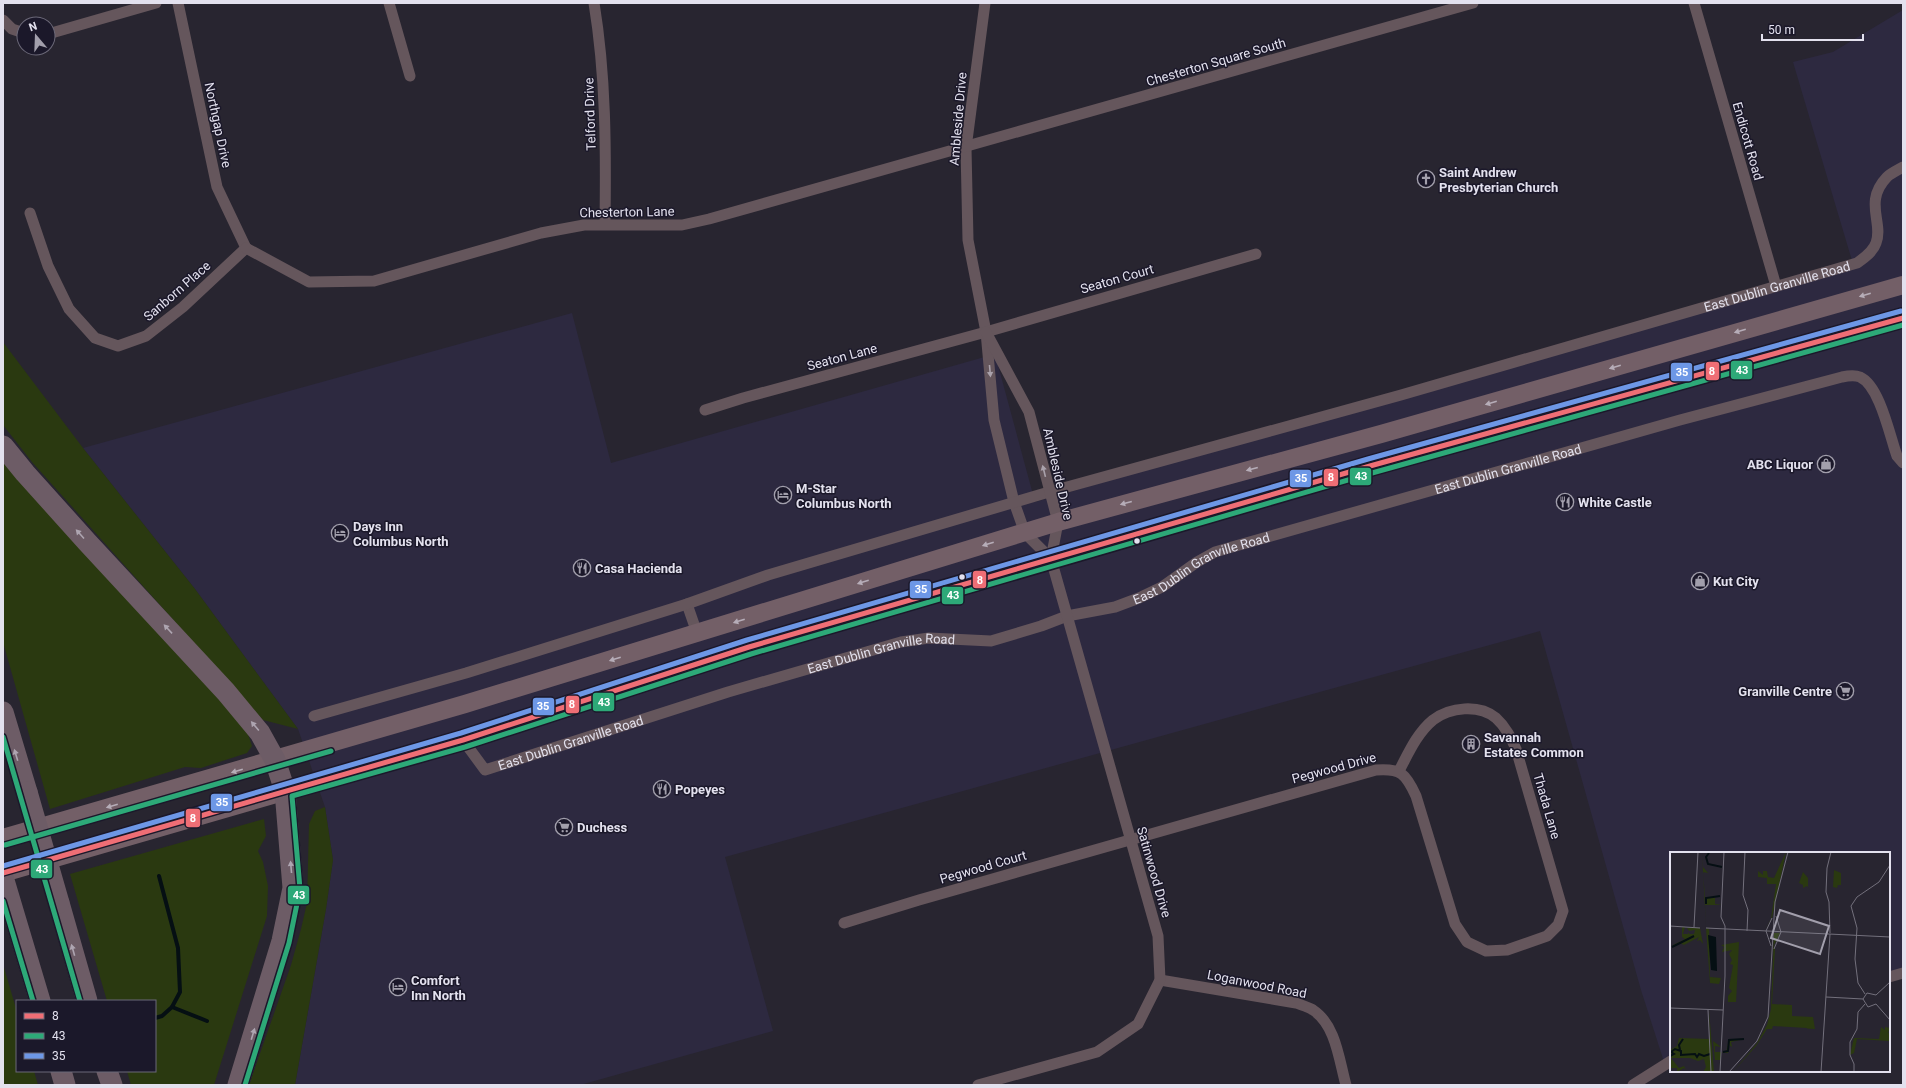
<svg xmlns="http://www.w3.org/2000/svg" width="1906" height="1088" font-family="Roboto,sans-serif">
  <rect width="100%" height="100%" fill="#282530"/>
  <polygon fill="#2d2940" points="1903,10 1903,974 1889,977 1889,853 1671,853 1671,1063 1666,1068 1641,990 1540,631 725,857 773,1031 580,1085 295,1085 326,909 333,860 325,807 298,729 195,589 83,448 572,313 611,463 995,354 1035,502 1853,264 1793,62 1833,52"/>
  <g fill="#2a3910">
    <polygon points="3,342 83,448 195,589 298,729 263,720 32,462 3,425"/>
    <polygon points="3,456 247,731 252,746 247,753 201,768 185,767 50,809 3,642"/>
    <polygon points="325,807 333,860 326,909 295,1085 249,1085 291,965 301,929 307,903 309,824 315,811"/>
    <polygon points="264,819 266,836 258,851 263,862 268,886 267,916 214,1085 131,1085 127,1071 155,1071 155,1001 107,1001 70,874"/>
    <polygon points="3,964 17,1012 17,1071 34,1071 38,1085 3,1085"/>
  </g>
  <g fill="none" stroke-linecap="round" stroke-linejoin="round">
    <g stroke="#050f13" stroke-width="4">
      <polyline points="172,1007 207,1021"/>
      <polyline points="155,1018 162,1016 172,1007 180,992 178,948 159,876"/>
    </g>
    <g stroke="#65565c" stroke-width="11">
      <polyline points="178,3 217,187 246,248"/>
      <polyline points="389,3 410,76"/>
      <path d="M594 3C606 76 606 150 605 224"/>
      <polyline points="985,3 966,148 968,240 986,332 994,420 1014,502 1025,533 1051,559"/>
      <polyline points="1694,3 1776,286"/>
      <polyline points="3,20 12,29 24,33"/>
      <polyline points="48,34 156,3"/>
      <polyline points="30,213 48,266 69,309 95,338 118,346 146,336 183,307 246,248"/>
      <polyline points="246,248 309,282 374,281 541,233 584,225 682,225 709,219 1473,3"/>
      <polyline points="705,410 743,398 986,332 1256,254"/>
      <polyline points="687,604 697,633"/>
      <path id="s1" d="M314 716 466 673 687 604 768 575 1049 492 1401 395 1857 263C1864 258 1873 252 1876 243 1884 223 1863 202 1887 177 1891 173 1898 170 1903 167"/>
      <path id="s2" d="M463 740 485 770 728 692 901 642 929 638 991 641 1041 626 1067 616 1115 607 1139 598 1162 587 1197 562 1215 552 1232 547 1680 420 1842 377C1847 376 1855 375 1860 377 1880 386 1890 437 1897 456L1903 463"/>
      <path d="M844 923 919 900 1376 770C1401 768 1406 774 1416 796L1455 924 1467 942 1486 951 1507 950 1547 936 1558 925 1563 911 1516 749C1511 738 1506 727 1496 718 1479 704 1450 707 1433 720 1417 733 1408 754 1399 771"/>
      <polyline points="1889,977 1903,973"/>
      <path d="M1160 980 1296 1003C1301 1005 1309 1007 1313 1010 1336 1025 1339 1060 1346 1085"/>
      <polyline points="978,1085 1097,1052 1138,1024 1160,980 1158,936 1051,559 1058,522 1029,412 986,332"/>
      <polyline points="1633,1085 1671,1061"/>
    </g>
    <g stroke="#735f67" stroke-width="18">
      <polyline points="3,838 465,704 1058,522 1381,434 1903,285"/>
      <polyline points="3,873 463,740 749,647 1370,466 1903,318"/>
    </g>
    <g stroke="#6d5c66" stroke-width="21">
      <polyline points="3,446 25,473 87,542 226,692 260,733 275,760 285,791 293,888 282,941 238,1085"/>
      <polyline points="3,712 27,792"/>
      <polyline points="3,877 40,1001"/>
      <polyline points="59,903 87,1001"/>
      <polyline points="61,1071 65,1085"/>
      <polyline points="107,1071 112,1085"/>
    </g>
    <polyline stroke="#6d5c66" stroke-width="21" points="27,792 59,903"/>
    <defs>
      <polyline id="bus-1" points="3,873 463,740 749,647 1370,466 1903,318"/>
      <g id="bus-2">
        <polyline points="3,737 80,1001"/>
        <polyline points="5,845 331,751"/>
        <polyline points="3,901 33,1001"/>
        <polyline points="245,1085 289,943 300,889 292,796 465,747 751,654 1372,473 1903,325"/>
      </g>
      <polyline id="bus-3" points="3,866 461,733 747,640 1368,459 1901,311"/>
    </defs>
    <use href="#bus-1" stroke="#1b182a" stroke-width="8"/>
    <use href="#bus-2" stroke="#1b182a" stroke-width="8"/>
    <use href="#bus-3" stroke="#1b182a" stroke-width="8"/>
    <use href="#bus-1" stroke="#ef6e75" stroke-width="5"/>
    <use href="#bus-2" stroke="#2da978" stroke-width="5"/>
    <use href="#bus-3" stroke="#6d97e6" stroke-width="5"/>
  </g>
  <defs><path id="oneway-solid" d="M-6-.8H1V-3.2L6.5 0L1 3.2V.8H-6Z"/></defs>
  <g fill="#b6adb8">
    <use href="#oneway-solid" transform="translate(1865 295) rotate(164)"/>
    <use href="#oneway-solid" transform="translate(1740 331) rotate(164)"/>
    <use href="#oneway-solid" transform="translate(1615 367) rotate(164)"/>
    <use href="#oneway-solid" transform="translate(1491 403) rotate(164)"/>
    <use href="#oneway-solid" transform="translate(1252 469) rotate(165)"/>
    <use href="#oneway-solid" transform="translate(1126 503) rotate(165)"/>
    <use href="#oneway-solid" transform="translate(988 544) rotate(163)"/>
    <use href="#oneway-solid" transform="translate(863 582) rotate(163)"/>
    <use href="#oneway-solid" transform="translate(739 621) rotate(163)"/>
    <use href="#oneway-solid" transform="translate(615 659) rotate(163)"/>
    <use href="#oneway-solid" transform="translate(237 771) rotate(164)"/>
    <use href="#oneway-solid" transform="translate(112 806) rotate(164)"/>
  </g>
  <g fill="#aaa2ac">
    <use href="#oneway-solid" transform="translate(990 371) rotate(85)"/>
    <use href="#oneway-solid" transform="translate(1044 471) rotate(-104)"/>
  </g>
  <g fill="#aea5b1">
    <use href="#oneway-solid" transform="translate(80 534) rotate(-132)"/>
    <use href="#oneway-solid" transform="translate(168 629) rotate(-133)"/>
    <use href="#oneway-solid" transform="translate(255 726) rotate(-130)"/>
    <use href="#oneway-solid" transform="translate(16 755) rotate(-107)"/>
    <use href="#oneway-solid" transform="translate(291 867) rotate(-95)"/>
    <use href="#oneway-solid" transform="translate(73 950) rotate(-106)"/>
    <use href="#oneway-solid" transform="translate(253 1034) rotate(-73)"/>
  </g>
  <defs>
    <symbol id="church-ring" viewBox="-11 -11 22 22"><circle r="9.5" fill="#1b182a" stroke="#a29fac" stroke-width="1.5"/><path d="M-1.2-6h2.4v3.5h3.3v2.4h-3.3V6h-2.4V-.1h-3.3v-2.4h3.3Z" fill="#a29fac"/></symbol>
    <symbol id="shop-ring" viewBox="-11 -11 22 22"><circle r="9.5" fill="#1b182a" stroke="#a29fac" stroke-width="1.5"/><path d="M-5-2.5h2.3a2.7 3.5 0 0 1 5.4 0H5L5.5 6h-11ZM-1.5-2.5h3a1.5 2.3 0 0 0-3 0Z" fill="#a29fac"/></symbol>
    <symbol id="hotel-ring" viewBox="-11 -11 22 22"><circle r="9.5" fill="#1b182a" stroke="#a29fac" stroke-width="1.5"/><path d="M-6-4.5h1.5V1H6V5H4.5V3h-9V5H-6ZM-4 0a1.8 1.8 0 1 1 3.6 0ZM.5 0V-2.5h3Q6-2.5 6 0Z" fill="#a29fac"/></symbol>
    <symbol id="restaurant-ring" viewBox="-11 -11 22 22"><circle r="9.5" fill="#1b182a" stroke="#a29fac" stroke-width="1.5"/><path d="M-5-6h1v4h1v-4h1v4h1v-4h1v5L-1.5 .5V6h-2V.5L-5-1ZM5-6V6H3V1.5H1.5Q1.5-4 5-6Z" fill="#a29fac"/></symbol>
    <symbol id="supermarket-ring" viewBox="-11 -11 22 22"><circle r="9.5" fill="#1b182a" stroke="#a29fac" stroke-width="1.5"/><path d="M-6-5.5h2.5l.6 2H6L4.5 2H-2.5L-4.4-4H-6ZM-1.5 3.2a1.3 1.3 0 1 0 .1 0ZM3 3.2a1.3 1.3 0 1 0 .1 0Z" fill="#a29fac"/></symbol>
    <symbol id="building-ring" viewBox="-11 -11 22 22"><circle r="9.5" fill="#1b182a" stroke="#a29fac" stroke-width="1.5"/><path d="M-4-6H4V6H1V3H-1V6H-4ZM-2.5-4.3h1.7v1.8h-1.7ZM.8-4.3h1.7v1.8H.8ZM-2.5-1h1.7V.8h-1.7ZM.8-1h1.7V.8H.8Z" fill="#a29fac"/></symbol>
  </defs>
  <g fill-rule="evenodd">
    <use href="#church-ring" x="1416" y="169" width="20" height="20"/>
    <use href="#shop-ring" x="1816" y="454" width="20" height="20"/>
    <use href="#hotel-ring" x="773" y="485" width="20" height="20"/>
    <use href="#restaurant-ring" x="1555" y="492" width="20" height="20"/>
    <use href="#hotel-ring" x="330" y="523" width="20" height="20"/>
    <use href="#restaurant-ring" x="572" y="558" width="20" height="20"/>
    <use href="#shop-ring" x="1690" y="571" width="20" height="20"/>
    <use href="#supermarket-ring" x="1835" y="681" width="20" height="20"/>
    <use href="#building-ring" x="1461" y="734" width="20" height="20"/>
    <use href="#restaurant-ring" x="652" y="779" width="20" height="20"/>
    <use href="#supermarket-ring" x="554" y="817" width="20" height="20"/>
    <use href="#hotel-ring" x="388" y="977" width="20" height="20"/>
  </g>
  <g fill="#e3e1ee" stroke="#1b182a" stroke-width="1.5">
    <circle cx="1137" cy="541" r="3.5"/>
    <circle cx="962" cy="577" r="3.5"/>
  </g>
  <g text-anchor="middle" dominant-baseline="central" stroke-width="3" stroke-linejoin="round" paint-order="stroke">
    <g font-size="13" fill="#e3e1ee" stroke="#1b182a">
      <text transform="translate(1216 62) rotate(-16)">Chesterton Square South</text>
      <text transform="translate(590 114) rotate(-92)">Telford Drive</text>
      <text transform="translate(958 119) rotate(-85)">Ambleside Drive</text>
      <text transform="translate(218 125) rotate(78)">Northgap Drive</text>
      <text transform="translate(1748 141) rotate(74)">Endicott Road</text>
      <text transform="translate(627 212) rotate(-1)">Chesterton Lane</text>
      <text transform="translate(1117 279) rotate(-16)">Seaton Court</text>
      <text stroke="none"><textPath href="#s1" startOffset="1525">East Dublin Granville Road</textPath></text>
      <text transform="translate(177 291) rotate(-41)">Sanborn Place</text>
      <text transform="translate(842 357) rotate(-15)">Seaton Lane</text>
      <text stroke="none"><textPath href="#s2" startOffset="1111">East Dublin Granville Road</textPath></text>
      <text transform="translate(1058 474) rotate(77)">Ambleside Drive</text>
      <text stroke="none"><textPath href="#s2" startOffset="787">East Dublin Granville Road</textPath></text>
      <text stroke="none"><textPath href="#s2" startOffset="451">East Dublin Granville Road</textPath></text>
      <text stroke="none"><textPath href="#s2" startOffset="127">East Dublin Granville Road</textPath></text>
      <text transform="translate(1334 768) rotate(-15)">Pegwood Drive</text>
      <text transform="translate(1547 806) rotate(74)">Thada Lane</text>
      <text transform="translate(983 867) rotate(-16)">Pegwood Court</text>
      <text transform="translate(1154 872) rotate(74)">Satinwood Drive</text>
      <text transform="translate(1257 984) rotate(11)">Loganwood Road</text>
    </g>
    <g font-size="13" font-weight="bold" fill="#e3e1ee" stroke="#1b182a" text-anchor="start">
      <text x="1439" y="172">Saint Andrew<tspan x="1439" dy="15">Presbyterian Church</tspan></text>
      <text x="1813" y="464" text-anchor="end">ABC Liquor</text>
      <text x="796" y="488">M-Star<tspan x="796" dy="15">Columbus North</tspan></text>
      <text x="1578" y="502">White Castle</text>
      <text x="353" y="526">Days Inn<tspan x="353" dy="15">Columbus North</tspan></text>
      <text x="595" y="568">Casa Hacienda</text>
      <text x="1713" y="581">Kut City</text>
      <text x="1832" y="691" text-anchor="end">Granville Centre</text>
      <text x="1484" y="737">Savannah<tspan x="1484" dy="15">Estates Common</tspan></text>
      <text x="675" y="789">Popeyes</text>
      <text x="577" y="827">Duchess</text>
      <text x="411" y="980">Comfort<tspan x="411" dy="15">Inn North</tspan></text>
    </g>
  </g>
  <g transform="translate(1670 852)">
    <rect width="220" height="220" fill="#282530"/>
    <path d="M32 0 33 15 38 21 33 20 35 45 45 46V52L52 53H35L36 75ZM116 0 102 66 95 78 101 67 106 32H97V26L88 25V19L93 23V19H97L98 25 104 26ZM164 18 171 21V33H168L167 36 163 35ZM133 20 138 26V35L141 39 137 34 133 36V33L129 31ZM12 75H15L13 82H18L19 80V82H24L25 78 19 79 17 76H30L33 92 30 88 27 89 29 85 14 93 10 91 1 94 15 87 12 85ZM36 76 39 77 40 125 51 126 49 132 40 131ZM104 81H110L104 93 105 97 102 152 122 153V164L143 165 145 177H153L103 174 102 177H97L86 194 63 220 87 191 97 173 101 157ZM69 90 66 150H58V144L62 139 59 136 63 113 60 112 62 108 59 102 62 98 52 100 54 95 51 93ZM39 158 44 220H33L36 215 34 207 28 209 20 206H1L9 216 14 214 16 218 14 216 7 220V216H0V198L7 194 9 186 40 187ZM211 175 215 178V175L220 176 218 181H220L219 189 187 187 184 201 180 203 184 186 209 187ZM74 187 61 190 62 195 59 193 58 201 51 200V208H45L43 189 51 195 45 194V200H56L59 188Z" fill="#2a3910"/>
    <path d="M38 83 46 85 47 119 41 118Z" fill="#050f13"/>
    <path fill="none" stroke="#050f13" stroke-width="2" d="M39 1 36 5 38 12 52 15M36 52V46L50 44M2 95 24 84M10 198 9 193 13 187M53 200 58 199 59 188 74 187M0 204 4 202 1 200 5 197 11 199V203L25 202 27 205 29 202 34 204 40 202"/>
    <path fill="none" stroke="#73707c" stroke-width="1" d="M75 0 73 43 78 58 77 79M0 74 30 76M24 75 28 0M36 76 220 85M160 81 159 50 156 40 157 16 161 0M101 94 96 79 102 66M104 97 111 80 106 64M195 142 188 131 185 107 187 76 181 54 187 45 209 30 220 13M206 143 220 130M156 145 193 147M193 147 198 155 206 152M193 147 197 141 206 143M206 152 220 168M0 156 53 158M38 158 41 220M50 220 55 124V74L51 65 54 0M59 220 87 189 98 165 105 50 118 0M151 220 160 82M184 220V212L180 203V190L187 177 188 160 195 152"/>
    <path fill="#a29fac" fill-opacity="0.15" stroke="#a29fac" stroke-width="2" d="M110 58 159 74 150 102 101 86Z"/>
    <rect width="220" height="220" fill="none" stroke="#e3e1ee" stroke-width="2"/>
  </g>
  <g stroke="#1b182a" stroke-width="1.5">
    <rect x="1730" y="360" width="23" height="20" rx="4" fill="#2da978"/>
    <rect x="1705" y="361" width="15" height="20" rx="4" fill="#ef6e75"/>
    <rect x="1670" y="362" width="23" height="20" rx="4" fill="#6d97e6"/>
    <rect x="1349" y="467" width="23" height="19" rx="4" fill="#2da978"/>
    <rect x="1323" y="468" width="16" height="19" rx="4" fill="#ef6e75"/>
    <rect x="1289" y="469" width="23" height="19" rx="4" fill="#6d97e6"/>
    <rect x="972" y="570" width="15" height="19" rx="4" fill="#ef6e75"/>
    <rect x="909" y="580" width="23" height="19" rx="4" fill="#6d97e6"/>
    <rect x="941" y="586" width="23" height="19" rx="4" fill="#2da978"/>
    <rect x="592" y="692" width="23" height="20" rx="4" fill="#2da978"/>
    <rect x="565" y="695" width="15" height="19" rx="4" fill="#ef6e75"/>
    <rect x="532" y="697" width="23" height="19" rx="4" fill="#6d97e6"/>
    <rect x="210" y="793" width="23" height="19" rx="4" fill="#6d97e6"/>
    <rect x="185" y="808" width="16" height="20" rx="4" fill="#ef6e75"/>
    <rect x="30" y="859" width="23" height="20" rx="4" fill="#2da978"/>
    <rect x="287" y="885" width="23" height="20" rx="4" fill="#2da978"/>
  </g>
  <g font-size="11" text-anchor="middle" font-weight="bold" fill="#fff">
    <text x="1742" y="374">43</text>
    <text x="1712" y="375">8</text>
    <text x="1682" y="376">35</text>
    <text x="1361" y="480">43</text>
    <text x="1331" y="481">8</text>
    <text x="1301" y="482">35</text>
    <text x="980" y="584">8</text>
    <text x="921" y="593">35</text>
    <text x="953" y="599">43</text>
    <text x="604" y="706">43</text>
    <text x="572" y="708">8</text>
    <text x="543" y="710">35</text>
    <text x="222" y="806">35</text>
    <text x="193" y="822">8</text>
    <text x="42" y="873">43</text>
    <text x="299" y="899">43</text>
  </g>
  <rect width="1906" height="1088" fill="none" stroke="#e3e1ee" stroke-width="8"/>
  <rect x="16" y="1000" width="140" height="72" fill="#1b182a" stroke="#6b6878"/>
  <rect x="24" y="1013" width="20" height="6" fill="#ef6e75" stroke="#6b6878"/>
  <text x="52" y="1020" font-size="12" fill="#e3e1ee">8</text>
  <rect x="24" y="1033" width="20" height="6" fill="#2da978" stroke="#6b6878"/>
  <text x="52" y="1040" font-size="12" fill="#e3e1ee">43</text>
  <rect x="24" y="1053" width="20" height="6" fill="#6d97e6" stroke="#6b6878"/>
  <text x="52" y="1060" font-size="12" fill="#e3e1ee">35</text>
  <g transform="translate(36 36) rotate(341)"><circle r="19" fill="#1b182a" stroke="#6b6878"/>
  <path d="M0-3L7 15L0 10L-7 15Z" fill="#a29fac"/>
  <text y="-6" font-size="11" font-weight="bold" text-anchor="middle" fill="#e3e1ee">N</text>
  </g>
  <path d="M1762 34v6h101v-6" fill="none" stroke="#e3e1ee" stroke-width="2"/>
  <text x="1768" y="34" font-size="12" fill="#e3e1ee" stroke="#1b182a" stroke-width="3" paint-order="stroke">50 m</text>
</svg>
